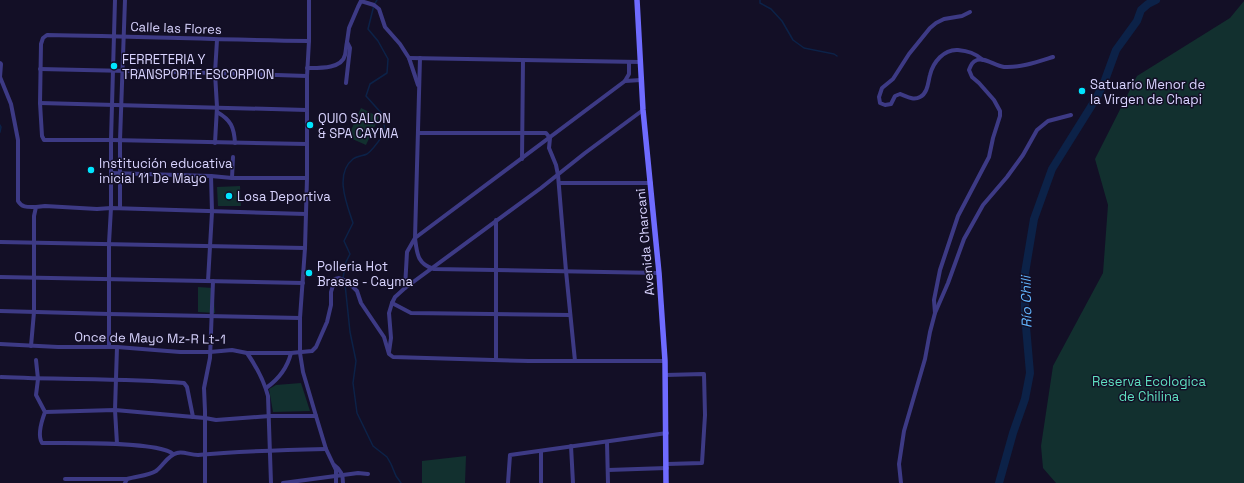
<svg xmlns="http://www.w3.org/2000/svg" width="1244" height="483" font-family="'Space Grotesk',sans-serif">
  <rect width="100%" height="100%" fill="#130f26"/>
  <g fill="#12302f">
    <polygon points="1244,1 1244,483 1056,483 1043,468 1041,446 1053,366 1103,273 1108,205 1095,159 1137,76 1230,18"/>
    <polygon points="361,108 379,117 366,145 348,137"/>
    <polygon points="240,186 241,206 218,206 217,187"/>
    <polygon points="198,287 213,288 215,313 198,312"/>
    <polygon points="301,383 310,411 273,412 269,389 276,385"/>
    <polygon points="466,456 465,483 422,483 422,461"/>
  </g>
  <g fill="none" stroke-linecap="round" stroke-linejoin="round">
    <g stroke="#0c2248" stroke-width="1.5">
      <polyline points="760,0 760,3 771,9 782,21 793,40 804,48 834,54 837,56"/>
      <polyline points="1151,0 1151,2"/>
      <polyline points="0,125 1,127 0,132"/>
      <path d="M343 278 346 262 350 254 344 241 353 223C347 205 334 174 353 159 357 156 363 156 367 154 374 149 380 139 385 132L383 115 366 96 370 84 387 73 388 59 378 41 368 29 374 5 377 0"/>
      <polyline points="344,281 345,284 350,332 356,361 353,383 357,413 373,446 387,457 391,464 396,476 401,483"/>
    </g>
    <polyline stroke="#0c2248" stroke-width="8" points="999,483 1013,433 1025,399 1030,373 1025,315 1025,273 1034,219 1052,169 1097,97 1105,80 1116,50 1137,21 1141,10 1148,4 1156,0"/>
    <g stroke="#3d3a85" stroke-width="4">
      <polyline points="309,0 309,41 307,76 307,178 305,248 300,318 300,353 303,372 316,416 326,449 336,470 336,483"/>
      <path d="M970 12 962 16 944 19 936 23 930 28 909 54 893 79 882 88 879 97 880 103 885 105 891 104 895 96 900 94C906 96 913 101 920 97 928 93 928 82 930 75 933 62 944 49 958 50 968 51 975 53 983 60"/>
      <polyline points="409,58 640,62"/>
      <path d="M420 58 415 238C417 253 417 264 434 269L659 273"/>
      <path d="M0 63 1 64 0 77 11 104 18 140V201C22 208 28 207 36 207"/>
      <path d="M307 68C319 68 342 69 345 55 346 51 346 46 347 42"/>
      <polyline points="40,69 215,73 307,76"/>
      <polyline points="625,81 641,80"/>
      <polyline points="346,83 350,48 347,42 349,28 358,7 361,1 374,5 379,9 385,27 400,44 409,58 418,85"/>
      <polyline points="40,103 307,110"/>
      <path d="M217 112C231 120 234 127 235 143"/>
      <polyline points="418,133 546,133 550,138 549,148 556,165 558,175 566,271 575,361"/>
      <polyline points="215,143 217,107 215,73 217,40"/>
      <path d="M307 144 111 140H44L42 136 40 103 41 44 43 38 47 35C135 36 222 40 309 41"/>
      <polyline points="522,159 523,60"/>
      <polyline points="111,173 211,176 232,178 307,178"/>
      <polyline points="232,178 233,157"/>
      <polyline points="559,183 651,183"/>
      <polyline points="120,208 120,140 125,0"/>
      <polyline points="0,242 305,248"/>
      <polyline points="0,277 303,283"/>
      <polyline points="208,281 212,212 211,176"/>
      <polyline points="405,288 407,252 415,238 625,81 629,74 629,62"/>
      <polyline points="392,303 411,313 570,315"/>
      <polyline points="0,311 109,314 300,318"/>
      <path d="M935 313 934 300 940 270 958 216 989 157 993 138 1000 116V111L994 100 979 83 972 77 969 70C971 65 972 62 977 60 985 57 995 66 1004 67 1020 68 1037 62 1053 57"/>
      <polyline points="0,344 58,347 117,347 180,352 210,352 232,350 247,353 291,353 312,351 316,347 327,322 331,305 331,292 335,279 339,278 347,281 357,291 361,303 384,337 389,354 393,357 529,361 665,361"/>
      <polyline points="31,346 34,312 34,216 36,207 45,206 97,209 111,208 306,214"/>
      <polyline points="109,347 109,243 111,208 111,140 115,0"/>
      <polyline points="117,347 115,410 117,444"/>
      <polyline points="389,352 391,338 389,313 392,303 395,297 405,288 541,188 585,153 643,110"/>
      <path d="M247 353C256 366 264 381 268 396L271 483"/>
      <polyline points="496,359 496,220"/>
      <path d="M36 360 38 379 36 395 45 412C42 420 37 435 42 443 65 443 159 441 173 454"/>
      <polyline points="665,375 704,374 705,415 702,463 667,464"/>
      <path d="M1 377C62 380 123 378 184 383L187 387 193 417"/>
      <path d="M266 388C279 379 287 369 291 353"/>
      <polyline points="45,412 115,410 205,418 216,420 270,416 316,416"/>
      <polyline points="607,442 608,483"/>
      <polyline points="571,446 573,483"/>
      <path d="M334 465C341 470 343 475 343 483"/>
      <polyline points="608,470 667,468"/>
      <polyline points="65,479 127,479"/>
      <path d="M125 483 127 479C136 476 148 476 156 471 163 466 168 455 177 453 183 451 190 455 198 455 240 451 283 450 326 449"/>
      <polyline points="205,483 205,411 204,388 210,358 213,281"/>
      <polyline points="283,483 358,473 368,474"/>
      <polyline points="508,483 510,455 667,433"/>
      <polyline points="541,483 541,451"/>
      <polyline points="901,483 899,464 904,431 925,359 930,332 935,313 948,283 964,239 983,205 1007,177 1023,155 1037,130 1048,121 1071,115"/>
    </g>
    <polyline stroke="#6f6bff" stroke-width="5.5" points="637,0 643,110 659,273 665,361 666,483"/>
  </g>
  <g fill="#00e5ff" stroke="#130f26" stroke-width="1.5">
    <circle cx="114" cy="66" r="4"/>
    <circle cx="1082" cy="91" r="4"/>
    <circle cx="310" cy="125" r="4"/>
    <circle cx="91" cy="170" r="4"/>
    <circle cx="229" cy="196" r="4"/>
    <circle cx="309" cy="273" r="4"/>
  </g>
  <g text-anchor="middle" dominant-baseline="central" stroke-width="3" stroke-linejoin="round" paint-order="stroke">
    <g font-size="13" fill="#d9d4ff" stroke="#130f26">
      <text transform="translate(176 28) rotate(2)">Calle las Flores</text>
      <text transform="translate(645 242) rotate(-95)">Avenida Charcani</text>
      <text transform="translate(150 338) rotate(1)">Once de Mayo Mz-R Lt-1</text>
    </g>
    <g font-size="13" fill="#d9d4ff" stroke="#130f26" text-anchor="start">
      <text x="122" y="59">FERRETERIA Y<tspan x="122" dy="15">TRANSPORTE ESCORPION</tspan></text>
      <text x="1090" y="84">Satuario Menor de<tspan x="1090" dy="15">la Virgen de Chapi</tspan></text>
      <text x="318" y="118">QUIO SALON<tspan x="318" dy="15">&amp; SPA CAYMA</tspan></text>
      <text x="99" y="163">Institución educativa<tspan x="99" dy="15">inicial 11 De Mayo</tspan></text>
      <text x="237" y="196">Losa Deportiva</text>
      <text x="317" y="266">Polleria Hot<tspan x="317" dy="15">Brasas - Cayma</tspan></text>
    </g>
    <g font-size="13" fill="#5fe0c0" stroke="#130f26">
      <text x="1149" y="381">Reserva Ecologica<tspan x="1149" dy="15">de Chilina</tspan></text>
    </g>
    <g font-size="14" font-style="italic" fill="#62b6ff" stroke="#130f26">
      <text transform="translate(1026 302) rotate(-91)">Río Chili</text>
    </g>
  </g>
</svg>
